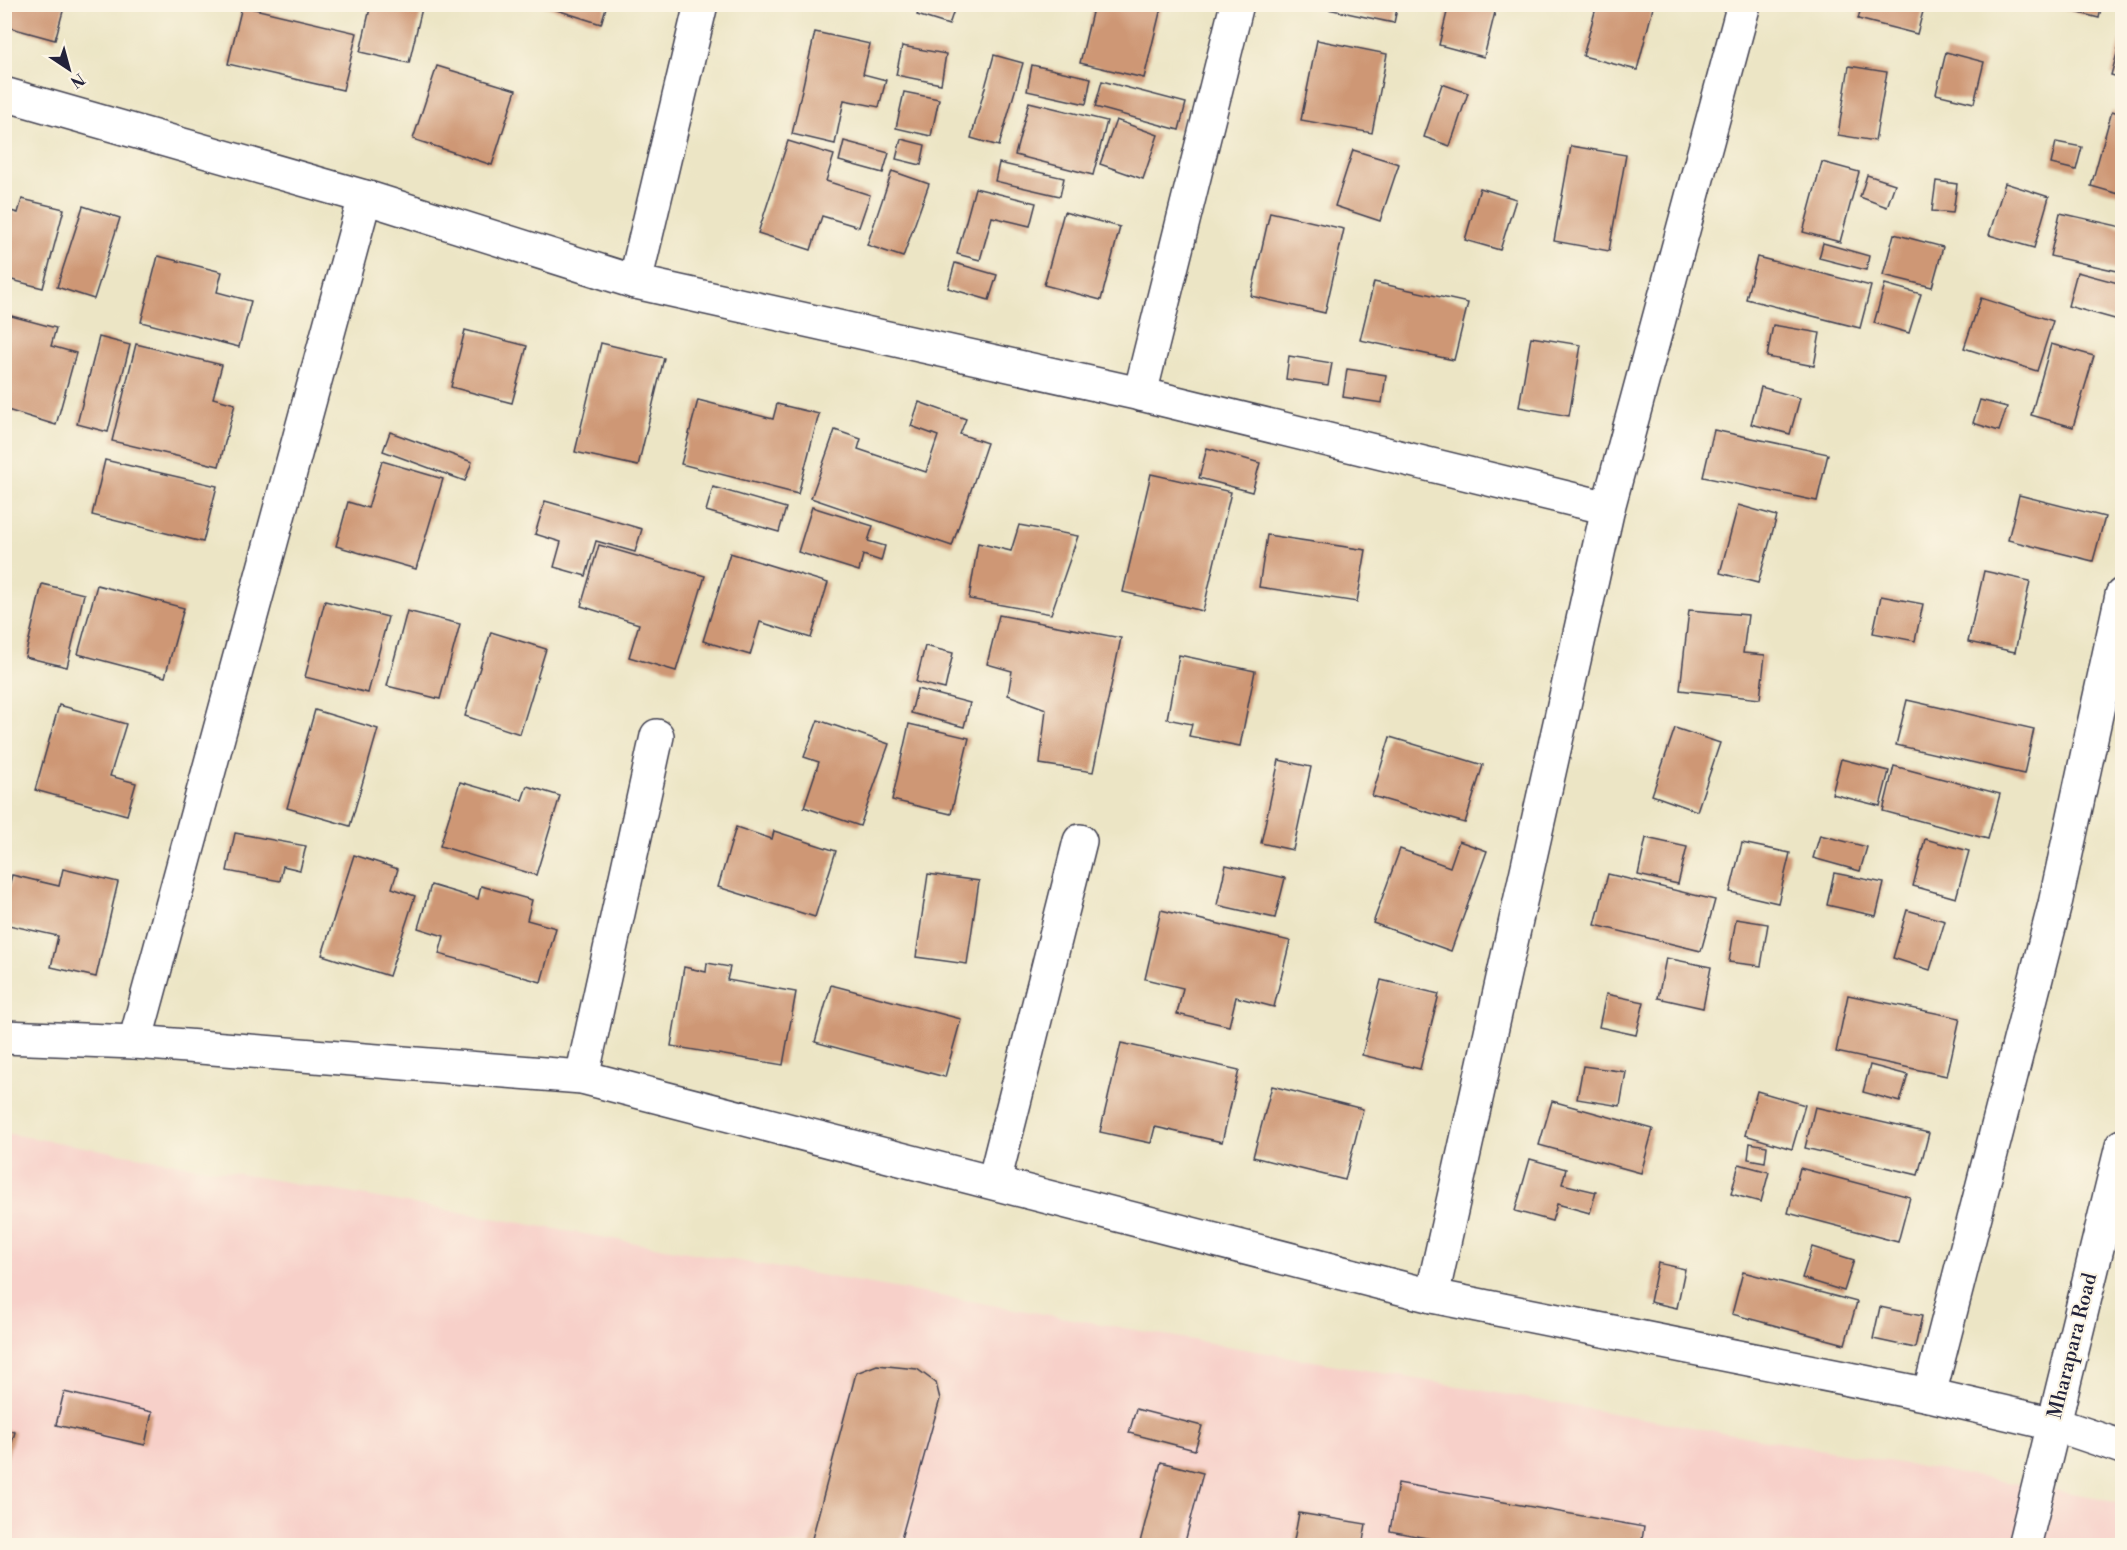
<svg xmlns="http://www.w3.org/2000/svg" width="2127" height="1550" font-family="'Libre Bodoni',serif">
  <rect width="100%" height="100%" fill="#fcf5e5"/>
  <filter id="ink" filterUnits="userSpaceOnUse"><feTurbulence type="fractalNoise" baseFrequency=".0167" numOctaves="2"/><feDisplacementMap in="SourceGraphic" scale="12" xChannelSelector="R" yChannelSelector="G"/><feConvolveMatrix kernelMatrix="1 2 1 2 8 2 1 2 1" color-interpolation-filters="sRGB"/></filter>
  <filter id="wash" filterUnits="userSpaceOnUse"><feTurbulence type="fractalNoise" baseFrequency=".008" numOctaves="4" result="noise"/><feDisplacementMap in="SourceGraphic" scale="24" xChannelSelector="R" yChannelSelector="G"/><feGaussianBlur stdDeviation="1.35" result="paint"/><feColorMatrix in="noise" values="0 0 0 0 0 0 0 0 0 0 0 0 0 0 0 0 0 1.4 0 .05"/><feComposite in="paint" operator="in"/></filter>
  <g filter="url(#wash)">
    <rect width="100%" height="100%" fill="#ece5c5"/>
    <polygon fill="#f7d0c9" points="4,1133 2100,1498 2122,1505 2122,1545 5,1545"/>
    <g id="blocks">
      <g fill="#ce9775">
        <polygon points="4,4 65,4 55,40 4,26"/>
        <polygon points="371,4 423,4 409,63 360,52"/>
        <polygon points="538,4 607,4 601,24"/>
        <polygon points="921,4 956,4 949,25 917,15"/>
        <polygon points="1094,4 1162,4 1144,78 1080,63"/>
        <polygon points="1324,4 1398,4 1394,23 1323,8"/>
        <polygon points="1449,4 1497,4 1484,57 1439,45"/>
        <polygon points="1597,4 1654,4 1637,70 1583,56"/>
        <polygon points="1862,4 1925,4 1917,34 1858,19"/>
        <polygon points="2044,4 2102,4 2099,18"/>
        <polygon points="242,6 357,33 343,90 228,64"/>
        <polygon points="815,32 870,44 863,74 886,80 879,107 844,100 835,144 792,134"/>
        <polygon points="2122,36 2122,78 2111,75"/>
        <polygon points="1317,40 1387,54 1372,133 1301,120"/>
        <polygon points="902,46 946,54 941,84 896,75"/>
        <polygon points="1946,52 1984,62 1974,103 1936,94"/>
        <polygon points="994,55 1023,63 999,146 971,138"/>
        <polygon points="1032,65 1091,78 1086,104 1027,91"/>
        <polygon points="437,66 516,90 492,165 413,139"/>
        <polygon points="1849,66 1887,72 1875,141 1838,135"/>
        <polygon points="1102,81 1186,103 1179,130 1095,107"/>
        <polygon points="1442,84 1468,93 1450,146 1424,137"/>
        <polygon points="904,92 939,99 931,136 896,128"/>
        <polygon points="1029,102 1107,121 1093,175 1015,155"/>
        <polygon points="2112,111 2122,114 2122,195 2091,186"/>
        <polygon points="1116,120 1158,135 1143,179 1100,164"/>
        <polygon points="901,139 925,145 921,165 896,159"/>
        <polygon points="788,141 834,155 826,181 870,195 859,227 822,216 811,250 758,233"/>
        <polygon points="844,141 889,153 883,173 839,161"/>
        <polygon points="2056,142 2082,147 2076,170 2051,164"/>
        <polygon points="1571,146 1626,155 1609,251 1554,241"/>
        <polygon points="1353,150 1399,164 1380,221 1335,206"/>
        <polygon points="1822,162 1859,172 1840,242 1803,232"/>
        <polygon points="999,163 1064,178 1060,196 995,181"/>
        <polygon points="892,171 929,184 903,257 867,245"/>
        <polygon points="1867,175 1895,184 1887,207 1860,197"/>
        <polygon points="1936,181 1957,184 1953,213 1932,211"/>
        <polygon points="2005,183 2049,197 2034,248 1989,235"/>
        <polygon points="975,188 1036,203 1030,226 992,217 980,260 957,254"/>
        <polygon points="1480,188 1516,199 1500,250 1465,240"/>
        <polygon points="22,199 64,209 43,288 4,278 4,209 18,213"/>
        <polygon points="83,206 120,218 94,299 57,287"/>
        <polygon points="1064,212 1120,227 1101,300 1044,285"/>
        <polygon points="1270,212 1344,229 1325,313 1251,296"/>
        <polygon points="2060,213 2122,227 2122,272 2050,256"/>
        <polygon points="1894,234 1943,247 1932,287 1883,275"/>
        <polygon points="1823,243 1869,256 1866,270 1819,258"/>
        <polygon points="158,256 222,272 217,292 251,301 239,347 141,322"/>
        <polygon points="1757,257 1871,286 1860,328 1746,299"/>
        <polygon points="955,263 997,275 989,300 948,288"/>
        <polygon points="2077,272 2122,284 2122,321 2068,306"/>
        <polygon points="1374,282 1468,303 1454,360 1360,340"/>
        <polygon points="1885,284 1921,294 1909,333 1874,323"/>
        <polygon points="1981,298 2053,321 2037,371 1964,348"/>
        <polygon points="4,314 56,328 51,346 76,353 56,425 4,409"/>
        <polygon points="1773,325 1820,333 1814,366 1767,357"/>
        <polygon points="465,330 527,346 512,403 451,387"/>
        <polygon points="99,337 130,345 108,432 77,424"/>
        <polygon points="1531,337 1581,345 1569,416 1519,407"/>
        <polygon points="601,343 664,358 638,466 575,452"/>
        <polygon points="136,344 222,365 213,398 235,404 219,466 112,441"/>
        <polygon points="2051,344 2094,356 2073,427 2031,415"/>
        <polygon points="1289,356 1332,363 1328,385 1286,379"/>
        <polygon points="1347,369 1386,375 1382,403 1343,397"/>
        <polygon points="1761,387 1800,398 1790,434 1751,424"/>
        <polygon points="698,400 773,419 777,404 819,414 798,494 681,464"/>
        <polygon points="1980,400 2007,407 1999,431 1973,423"/>
        <polygon points="919,402 966,419 960,434 987,443 952,546 811,498 835,430 861,439 858,449 926,472 938,436 911,426"/>
        <polygon points="1714,430 1828,454 1817,501 1703,477"/>
        <polygon points="390,432 472,462 465,481 383,451"/>
        <polygon points="1207,448 1260,463 1252,492 1199,478"/>
        <polygon points="105,460 217,486 203,542 92,515"/>
        <polygon points="382,461 443,479 416,569 336,546 348,502 368,508"/>
        <polygon points="1151,474 1231,492 1203,611 1123,592"/>
        <polygon points="713,487 786,508 779,532 706,511"/>
        <polygon points="2019,495 2105,517 2093,561 2008,540"/>
        <polygon points="545,501 642,529 635,552 596,541 586,576 554,567 561,542 535,534"/>
        <polygon points="1738,505 1777,516 1758,583 1720,573"/>
        <polygon points="812,507 873,526 868,541 885,546 881,561 863,555 859,571 798,552"/>
        <polygon points="1019,525 1078,536 1051,614 969,599 978,543 1011,551"/>
        <polygon points="1267,535 1366,550 1357,602 1259,587"/>
        <polygon points="599,545 705,576 676,671 629,657 639,624 581,606"/>
        <polygon points="730,553 828,583 811,638 760,622 750,655 703,641"/>
        <polygon points="1984,571 2030,581 2015,652 1968,642"/>
        <polygon points="42,584 84,594 67,667 25,657"/>
        <polygon points="97,585 184,608 165,677 78,654"/>
        <polygon points="1881,596 1923,604 1915,641 1873,633"/>
        <polygon points="325,601 388,617 368,693 305,677"/>
        <polygon points="1689,610 1748,615 1743,653 1765,655 1760,699 1680,690"/>
        <polygon points="407,611 460,624 440,699 387,686"/>
        <polygon points="999,615 1121,638 1093,772 1040,764 1046,709 1008,695 1012,671 987,664"/>
        <polygon points="491,632 546,649 520,734 465,716"/>
        <polygon points="925,646 953,653 945,689 916,682"/>
        <polygon points="1179,655 1255,671 1240,746 1189,736 1192,724 1167,719"/>
        <polygon points="917,689 970,703 964,727 911,713"/>
        <polygon points="1907,700 2034,729 2024,774 1896,745"/>
        <polygon points="59,705 126,724 110,776 136,783 127,815 35,790"/>
        <polygon points="315,710 378,729 350,826 287,808"/>
        <polygon points="818,720 889,744 860,826 804,807 819,762 804,757"/>
        <polygon points="909,724 969,738 951,814 892,800"/>
        <polygon points="1675,728 1720,743 1697,811 1652,795"/>
        <polygon points="1390,737 1483,765 1465,823 1372,796"/>
        <polygon points="1841,759 1889,771 1880,806 1832,794"/>
        <polygon points="1279,760 1311,767 1293,850 1261,843"/>
        <polygon points="1894,766 2000,794 1988,839 1883,811"/>
        <polygon points="460,782 522,800 527,786 560,796 536,875 440,846"/>
        <polygon points="736,827 772,839 774,831 836,851 815,917 718,887"/>
        <polygon points="235,833 306,846 300,870 283,866 280,881 227,871"/>
        <polygon points="1820,835 1867,847 1860,871 1813,858"/>
        <polygon points="1646,838 1687,847 1678,884 1638,875"/>
        <polygon points="1925,839 1969,851 1956,898 1913,886"/>
        <polygon points="1459,841 1487,851 1451,951 1373,923 1400,849 1450,867"/>
        <polygon points="1742,843 1790,853 1778,903 1730,892"/>
        <polygon points="354,855 398,869 392,888 415,896 389,976 322,955"/>
        <polygon points="1226,865 1285,878 1275,918 1217,905"/>
        <polygon points="63,869 118,882 96,977 51,967 58,936 4,924 4,905 12,875 59,886"/>
        <polygon points="1834,873 1884,883 1876,916 1827,905"/>
        <polygon points="928,874 979,881 967,964 916,957"/>
        <polygon points="1608,874 1715,900 1701,951 1595,925"/>
        <polygon points="431,885 478,899 481,886 532,900 527,920 556,928 541,982 439,954 444,936 418,928"/>
        <polygon points="1161,910 1290,941 1274,1007 1236,997 1229,1026 1177,1014 1183,988 1145,979"/>
        <polygon points="1907,910 1945,921 1930,970 1893,958"/>
        <polygon points="1736,919 1768,924 1761,966 1729,962"/>
        <polygon points="1666,958 1711,967 1703,1008 1658,998"/>
        <polygon points="707,963 730,967 727,980 796,992 783,1065 671,1046 684,967 706,972"/>
        <polygon points="1381,980 1439,994 1420,1069 1362,1055"/>
        <polygon points="831,985 961,1019 945,1077 815,1042"/>
        <polygon points="1606,994 1644,1002 1636,1035 1599,1027"/>
        <polygon points="1848,995 1960,1018 1947,1076 1836,1052"/>
        <polygon points="1121,1043 1239,1070 1222,1142 1155,1127 1151,1143 1100,1132"/>
        <polygon points="1870,1065 1908,1075 1900,1102 1863,1092"/>
        <polygon points="1583,1066 1626,1072 1620,1106 1577,1099"/>
        <polygon points="1272,1086 1363,1109 1345,1180 1253,1157"/>
        <polygon points="1757,1091 1805,1105 1792,1149 1745,1135"/>
        <polygon points="1552,1101 1653,1129 1641,1173 1539,1145"/>
        <polygon points="1815,1107 1929,1133 1918,1175 1805,1148"/>
        <polygon points="1750,1143 1767,1146 1765,1162 1748,1159"/>
        <polygon points="1530,1159 1566,1169 1562,1184 1596,1192 1590,1213 1557,1204 1552,1221 1515,1211"/>
        <polygon points="1739,1164 1769,1172 1761,1202 1731,1194"/>
        <polygon points="1800,1168 1910,1197 1898,1242 1788,1213"/>
        <polygon points="1812,1247 1854,1260 1844,1291 1802,1278"/>
        <polygon points="1658,1263 1685,1269 1677,1308 1650,1302"/>
        <polygon points="1743,1272 1857,1302 1845,1344 1732,1314"/>
        <polygon points="1880,1307 1922,1316 1915,1348 1873,1339"/>
        <polygon points="877,1365 917,1369 936,1383 940,1399 899,1546 810,1546 856,1373"/>
        <polygon points="64,1392 152,1412 145,1445 56,1425"/>
        <polygon points="1136,1409 1202,1426 1195,1450 1129,1433"/>
        <polygon points="4,1429 15,1432 5,1466 4,1466"/>
        <polygon points="1161,1462 1203,1473 1184,1546 1139,1546"/>
        <polygon points="1398,1483 1644,1527 1641,1546 1468,1546 1390,1531"/>
        <polygon points="1299,1513 1366,1524 1362,1546 1293,1546"/>
      </g>
    </g>
  </g>
  <g filter="url(#ink)">
    <use href="#blocks" fill-opacity="0" stroke="#403f50" stroke-width="1.5"/>
    <g fill="none" stroke-linecap="round" stroke-linejoin="round">
      <defs>
        <g id="street">
          <polyline points="4,94 365,197 635,282 1140,394 1608,508"/>
          <polyline points="635,282 701,4"/>
          <polyline points="1140,394 1237,4"/>
          <polyline points="135,1042 365,197"/>
          <polyline points="582,1077 657,736"/>
          <polyline points="994,1182 1080,841"/>
          <polyline points="1432,1296 1608,508 1744,4"/>
          <polyline points="1929,1395 2055,904 2122,595"/>
        </g>
        <g id="secondary">
          <polyline points="4,1037 135,1042 582,1077 1432,1296 1929,1395 2054,1424 2122,1447"/>
          <polyline points="2024,1546 2122,1146"/>
        </g>
      </defs>
      <use href="#street" stroke="#403f50" stroke-width="36"/>
      <use href="#secondary" stroke="#403f50" stroke-width="36"/>
      <use href="#street" stroke="#fff" stroke-width="33"/>
      <use href="#secondary" stroke="#fff" stroke-width="33"/>
    </g>
  </g>
  <g text-anchor="middle" dominant-baseline="central" stroke-width="4.5" stroke-linejoin="round" paint-order="stroke">
    <g font-size="20" fill="#22223b" stroke="#fcf5e5">
      <text transform="translate(2073 1346) rotate(-76)">Mharapara Road</text>
    </g>
  </g>
  <rect width="2127" height="1550" fill="none" stroke="#fcf5e5" stroke-width="24"/>
  <g transform="translate(69 69) rotate(144)" stroke="#fcf5e5" stroke-width="4.5" paint-order="stroke">
  <path d="M0-4.5L10 22L0 15L-10 22Z" fill="#22223b"/>
  <text y="-9" font-size="16" font-weight="bold" text-anchor="middle" fill="#22223b">N</text>
  </g>
</svg>
